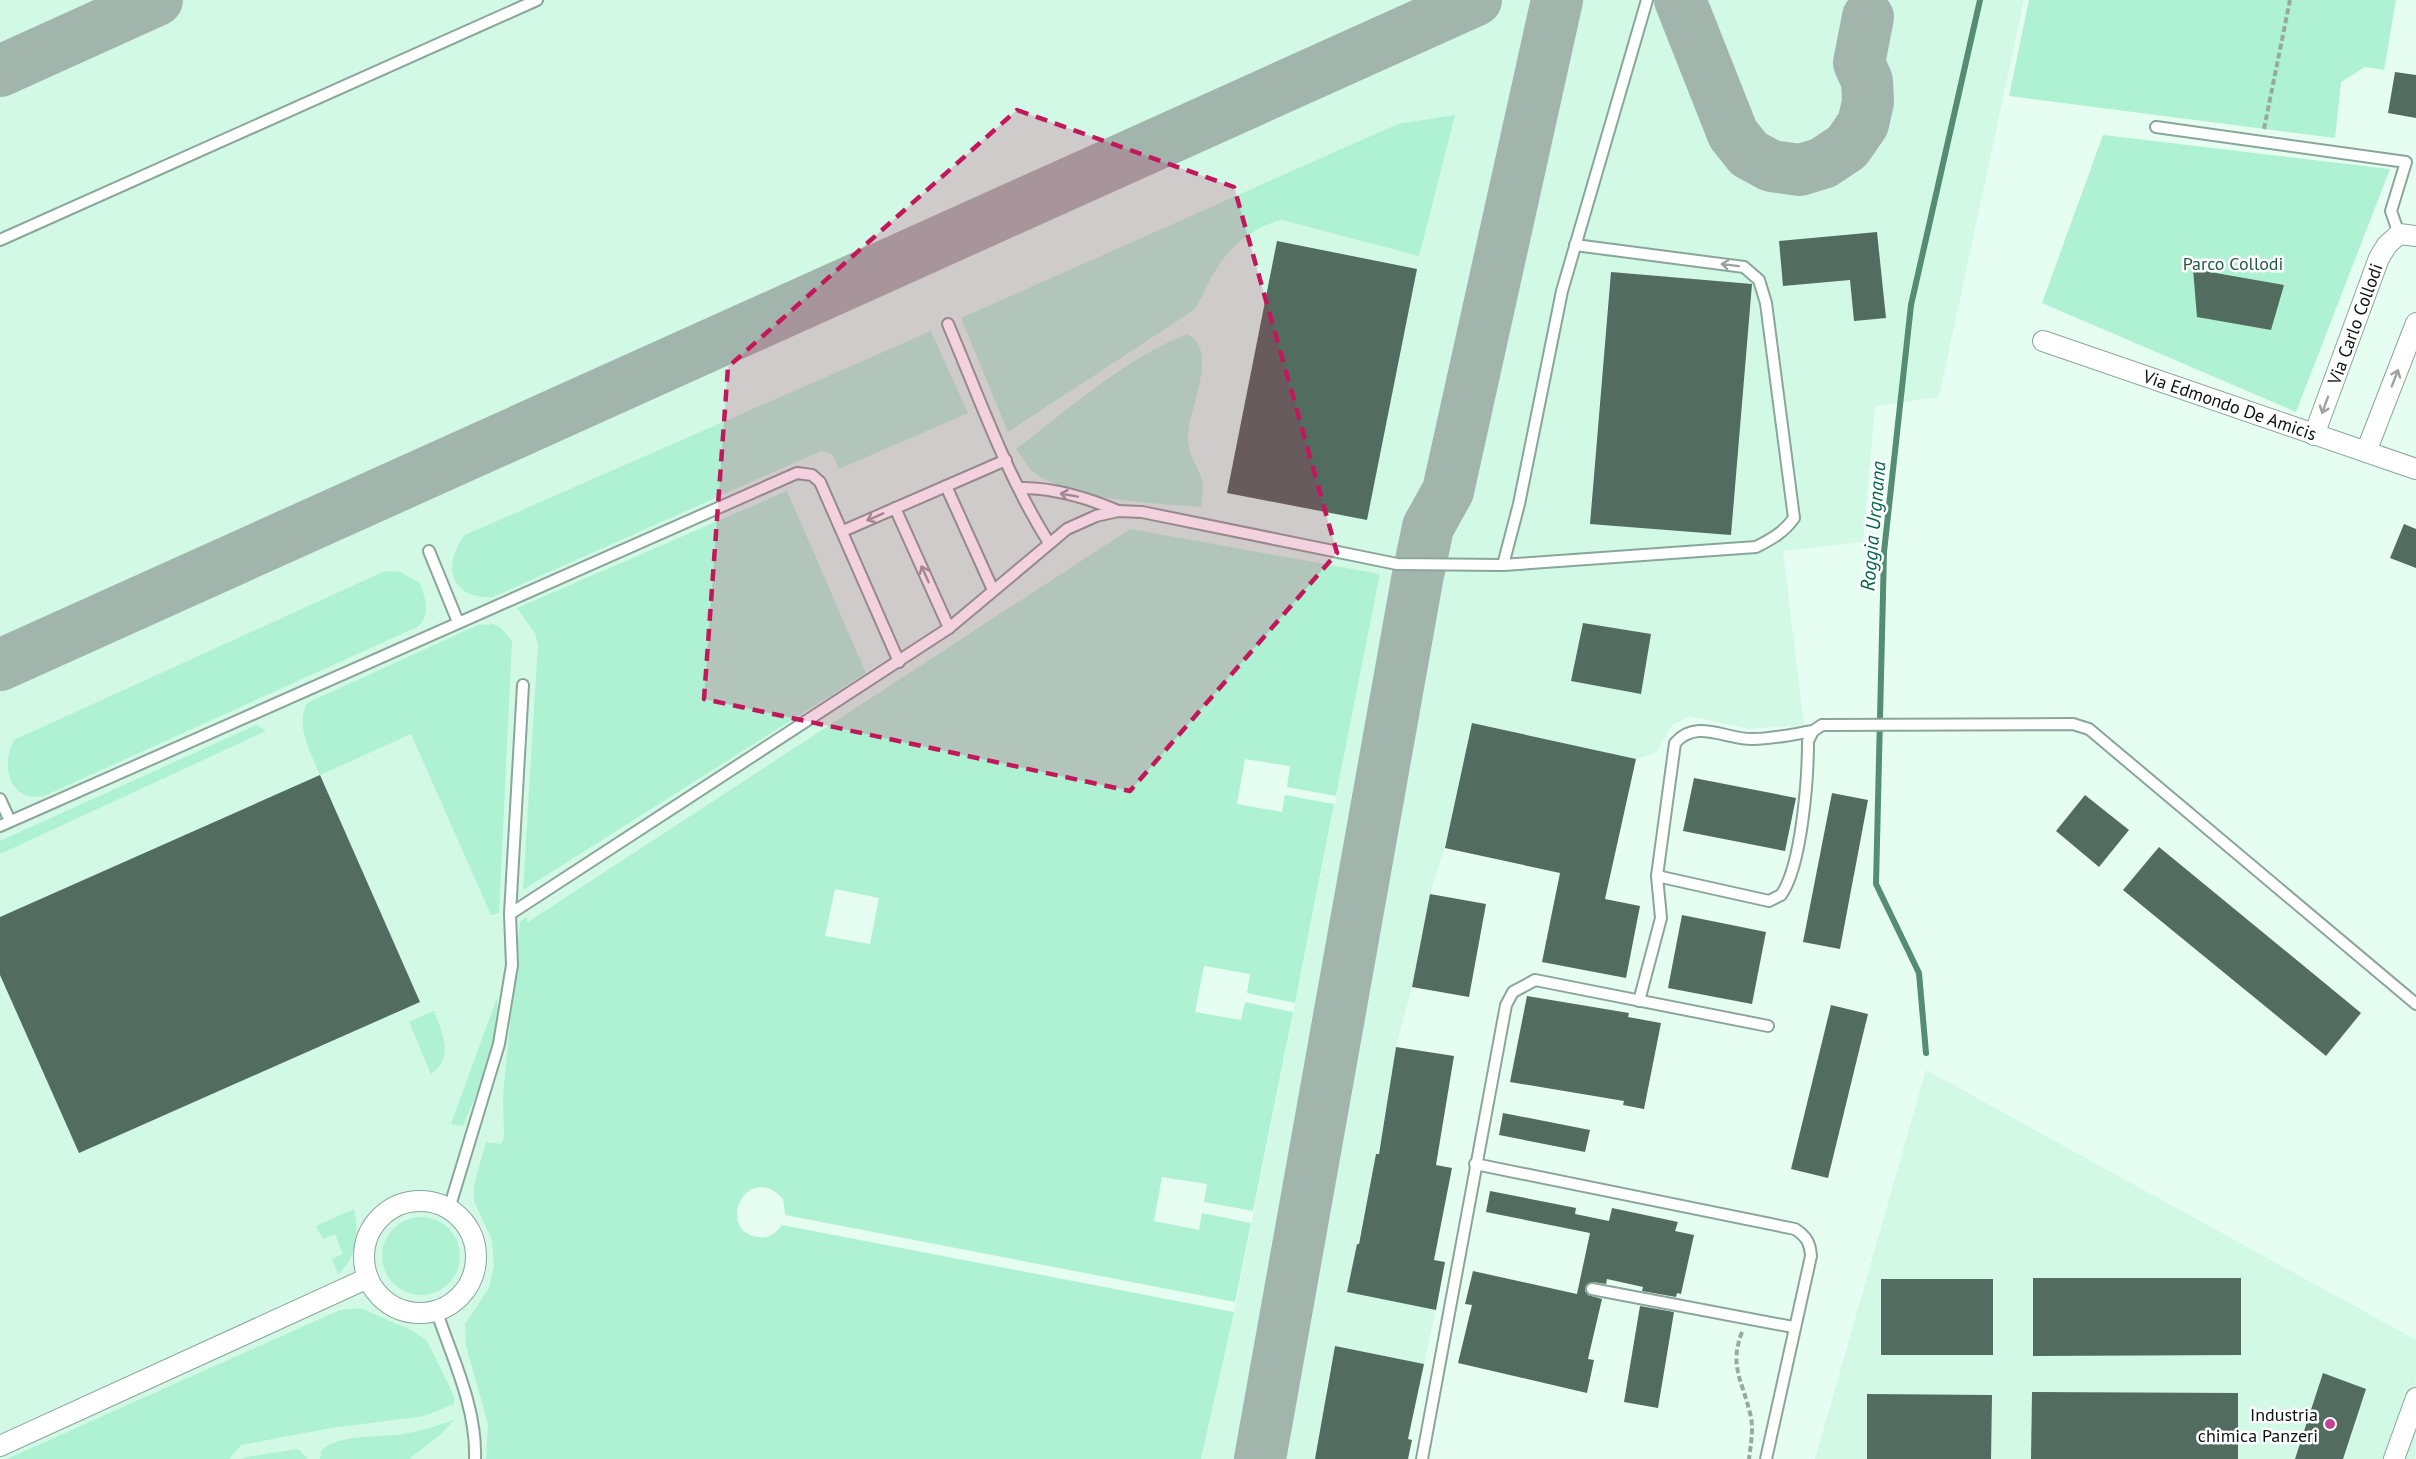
<svg xmlns="http://www.w3.org/2000/svg" width="2416" height="1459" font-family="'PT Sans',sans-serif">
  <rect width="100%" height="100%" fill="#e6fef2"/>
  <g fill="#d2f8e6">
    <polygon points="0,0 2024,0 1939,397 1875,406 1863,542 1783,551 1804,725 1749,729 1690,716 1672,725 1656,753 1636,759 1472,723 1445,848 1430,894 1412,987 1396,1047 1381,1139 1347,1292 1436,1310 1424,1364 1335,1346 1325,1394 1387,1407 1315,1459 1201,1459 1234,1312 1380,575 528,922 499,1459 0,1459"/>
    <polygon points="1926,1070 2416,1340 2415,1459 1815,1459"/>
  </g>
  <g fill="#aef1d3" fill-rule="evenodd">
    <polygon points="2029,0 2396,0 2384,70 2365,67 2341,82 2335,138 2009,96"/>
    <path d="M1455 115 1419 256 1282 220C1253 226 1229 247 1214 273 1206 285 1203 298 1194 310L1008 432 961 318 1398 124Z"/>
    <polygon points="2103,135 2390,169 2296,412 2042,303"/>
    <path d="M931 331 968 413 839 469 832 454 821 451 493 597C451 600 441 565 465 535Z"/>
    <path d="M1187 334C1221 350 1187 412 1188 439 1190 468 1209 470 1201 507 1154 503 1076 501 1036 474 1028 469 1022 456 1016 449 1069 409 1124 359 1187 334Z"/>
    <polygon points="787,491 866,673 523,890 538,645 535,633 517,608"/>
    <path d="M1130 529 1380 574 1336 796 1287 787 1290 766 1245 759 1237 804 1282 812 1285 795 1334 804 1295 1003 1247 993 1250 974 1204 966 1195 1012 1241 1020 1245 1002 1293 1012 1253 1211 1204 1202 1207 1184 1162 1177 1154 1221 1199 1230 1202 1213 1251 1223 1235 1302 785 1215 783 1199C747 1159 714 1231 758 1237 769 1239 776 1233 782 1225L1234 1312 1201 1459H486L488 1424 466 1346 465 1324 489 1288 494 1266 492 1240 474 1201V1185L486 1142 501 1144 504 1138 503 1096 520 922 526 917 528 922ZM835 889 879 898 870 944 825 936Z"/>
    <path d="M385 571 400 572 420 583C425 598 432 615 417 627L44 796C10 803 0 766 14 740Z"/>
    <path d="M493 624 501 628 512 641 499 913 491 915 411 734 320 775C311 752 295 727 307 703L478 625Z"/>
    <polygon points="256,725 266,731 0,854 0,841"/>
    <path d="M497 998C502 1041 479 1087 463 1126L451 1124Z"/>
    <path d="M434 1011C442 1033 455 1057 431 1074L409 1022Z"/>
    <path d="M354 1209C359 1231 357 1259 338 1274L332 1259 343 1254 335 1234 323 1239 316 1226Z"/>
    <circle cx="421" cy="1256" r="39"/>
    <polygon points="360,1308 411,1330 427,1341 454,1396 454,1404 424,1416 331,1428 241,1445 229,1459 7,1459 340,1310"/>
    <path d="M454 1420 440 1435 409 1459H320L321 1451C339 1433 379 1438 403 1434 421 1431 437 1426 454 1420Z"/>
    <polygon points="298,1449 308,1459 242,1459 246,1457"/>
  </g>
  <g fill="none" stroke-linecap="round" stroke-linejoin="round">
    <polyline stroke="#558c74" stroke-width="6" points="1926,1053 1919,973 1876,884 1884,552 1911,305 1980,0"/>
    <g stroke="#a2b5ac" stroke-width="52">
      <polyline points="1680,0 1733,134 1749,154 1771,166 1800,170 1823,163 1847,147 1863,124 1868,102 1867,81 1859,63 1868,17"/>
      <polyline points="0,71 157,0"/>
      <polyline points="0,665 1476,0"/>
      <polyline points="1260,1459 1417,580 1428,527 1448,491 1557,0"/>
    </g>
  </g>
  <g fill="#526c60">
    <polygon points="2395,72 2416,75 2416,118 2388,113"/>
    <polygon points="1877,232 1886,318 1854,321 1850,280 1783,286 1779,241"/>
    <polygon points="1277,241 1417,269 1367,520 1227,493"/>
    <polygon points="2193,269 2284,285 2271,330 2197,317"/>
    <polygon points="1611,272 1752,284 1731,535 1590,524"/>
    <polygon points="2404,524 2416,529 2416,568 2390,558"/>
    <polygon points="1583,623 1651,634 1641,694 1571,681"/>
    <polygon points="1472,723 1636,759 1605,899 1640,906 1626,978 1542,962 1560,873 1445,848"/>
    <polygon points="320,775 420,1002 79,1153 0,975 0,917"/>
    <polygon points="1694,778 1796,798 1785,851 1683,831"/>
    <polygon points="1832,793 1868,800 1840,949 1803,942"/>
    <polygon points="2085,795 2129,830 2099,867 2056,831"/>
    <polygon points="2159,847 2361,1013 2326,1056 2123,890"/>
    <polygon points="1430,894 1486,904 1469,997 1412,987"/>
    <polygon points="1682,915 1766,932 1752,1004 1668,988"/>
    <polygon points="1527,996 1629,1013 1628,1017 1661,1023 1644,1109 1623,1105 1624,1101 1510,1082"/>
    <polygon points="1831,1005 1868,1014 1828,1178 1791,1169"/>
    <polygon points="1396,1047 1454,1056 1436,1165 1452,1168 1434,1260 1445,1262 1436,1310 1347,1292 1357,1244 1359,1244 1376,1154 1379,1154"/>
    <polygon points="1503,1113 1590,1130 1585,1152 1499,1135"/>
    <polygon points="1490,1191 1576,1208 1575,1214 1609,1221 1612,1208 1678,1222 1675,1231 1694,1235 1681,1294 1677,1293 1676,1297 1642,1291 1643,1287 1607,1279 1606,1284 1593,1282 1586,1285 1585,1291 1588,1295 1602,1299 1588,1359 1594,1360 1587,1393 1458,1363 1472,1305 1465,1304 1473,1271 1577,1294 1590,1233 1486,1212"/>
    <polygon points="2033,1278 2241,1278 2241,1355 2033,1356"/>
    <rect x="1881" y="1279" width="112" height="76"/>
    <polygon points="1640,1306 1674,1312 1658,1408 1624,1402"/>
    <polygon points="1335,1346 1424,1364 1408,1439 1412,1440 1408,1459 1315,1459"/>
    <polygon points="2323,1373 2366,1389 2343,1459 2295,1459"/>
    <polygon points="2032,1392 2238,1393 2238,1459 2031,1459"/>
    <polygon points="1867,1394 1992,1395 1991,1459 1867,1459"/>
  </g>
  <g fill="none" stroke-linecap="round" stroke-linejoin="round">
    <defs>
      <g id="lane">
        <polyline points="2156,127 2406,162 2391,211 2399,234"/>
        <polyline points="0,240 537,0"/>
        <path d="M948 324C979 397 1006 475 1049 543"/>
        <polyline points="946,486 993,590"/>
        <path d="M1020 488C1050 487 1089 498 1118 511"/>
        <polyline points="895,508 949,628"/>
        <polyline points="843,531 1006,460"/>
        <polyline points="429,551 458,622"/>
        <polyline points="1503,565 1519,504 1562,291 1647,0"/>
        <polyline points="0,799 10,821"/>
        <polyline points="0,826 797,473 812,475 820,482 899,662"/>
        <path d="M1657 876 1769 901 1781 895C1802 866 1808 777 1808 741L1813 731 1822 725 2073 724 2089 729 2416 1004"/>
        <path d="M510 914 949 628 1067 529 1096 516 1118 511 1142 512 1397 564 1503 565 1756 547C1772 539 1784 532 1794 518L1766 303 1759 280 1744 267 1575 245"/>
        <path d="M1639 1001 1661 918 1657 876 1675 743C1697 718 1726 740 1753 739 1773 739 1794 734 1813 731"/>
        <path d="M1475 1164 1795 1229C1807 1237 1810 1243 1811 1256L1766 1459"/>
        <polyline points="449,1209 499,1044 512,965 510,914 523,685"/>
        <polyline points="1592,1289 1793,1327"/>
        <path d="M436 1310C452 1357 477 1408 475 1459"/>
        <polyline points="1422,1459 1506,1005 1513,992 1535,980 1768,1026"/>
      </g>
      <g id="street">
        <polyline points="2043,341 2416,469"/>
        <polyline points="2314,435 2379,258 2387,245 2399,234 2416,236"/>
        <polyline points="2366,452 2416,323"/>
        <circle cx="420" cy="1257" r="56"/>
        <polyline points="0,1446 368,1278"/>
        <polyline points="2394,1459 2416,1398"/>
      </g>
    </defs>
    <use href="#lane" stroke="#8aa699" stroke-width="14"/>
    <use href="#street" stroke="#8aa699" stroke-width="22"/>
    <g stroke="#97aaa1" stroke-width="4" stroke-dasharray="6 3" stroke-linecap="butt">
      <polyline points="2264,129 2290,0"/>
      <path d="M1742 1332C1729 1366 1742 1380 1750 1413 1754 1428 1751 1443 1749 1459"/>
    </g>
    <use href="#lane" stroke="#fff" stroke-width="10"/>
    <use href="#street" stroke="#fff" stroke-width="20"/>
  </g>
  <defs><path id="oneway-shaft" d="M-6 0H5M1.5-3L5.5 0L1.5 3" fill="none" stroke-width="1.6" stroke-linecap="round" stroke-linejoin="round" transform="scale(1.5)"/></defs>
  <g stroke="#9da19f">
    <use href="#oneway-shaft" transform="translate(1730 265) rotate(-173)"/>
    <use href="#oneway-shaft" transform="translate(2395 378) rotate(-69)"/>
    <use href="#oneway-shaft" transform="translate(2325 405) rotate(110)"/>
    <use href="#oneway-shaft" transform="translate(1069 495) rotate(-170)"/>
    <use href="#oneway-shaft" transform="translate(875 517) rotate(156)"/>
    <use href="#oneway-shaft" transform="translate(925 574) rotate(-114)"/>
  </g>
  <path fill="#c2185b" fill-opacity="0.2" stroke="#c2185b" stroke-width="4.5" stroke-dasharray="12 8" stroke-linejoin="round" d="M1017 110 1234 187 1337 553 1130 791 704 699 728 367Z"/>
  <circle fill="#c04393" stroke="#fff" stroke-width="2" cx="2330" cy="1424" r="6"/>
  <g text-anchor="middle" dominant-baseline="central" stroke-width="5" stroke-linejoin="round" paint-order="stroke">
    <g font-size="18" fill="#215a45" stroke="#fff">
      <text x="2233" y="263">Parco Collodi</text>
    </g>
    <g font-size="18" fill="#0a1410" stroke="#fff">
      <text transform="translate(2355 324) rotate(-70)">Via Carlo Collodi</text>
      <text transform="translate(2230 405) rotate(19)">Via Edmondo De Amicis</text>
    </g>
    <g font-size="18" fill="#0a1410" stroke="#fff" text-anchor="end">
      <text x="2318" y="1414">Industria<tspan x="2318" dy="21">chimica Panzeri</tspan></text>
    </g>
    <g font-size="20" font-style="italic" fill="#006548" stroke="#fff">
      <text transform="translate(1873 526) rotate(-85)">Roggia Urgnana</text>
    </g>
  </g>
</svg>
